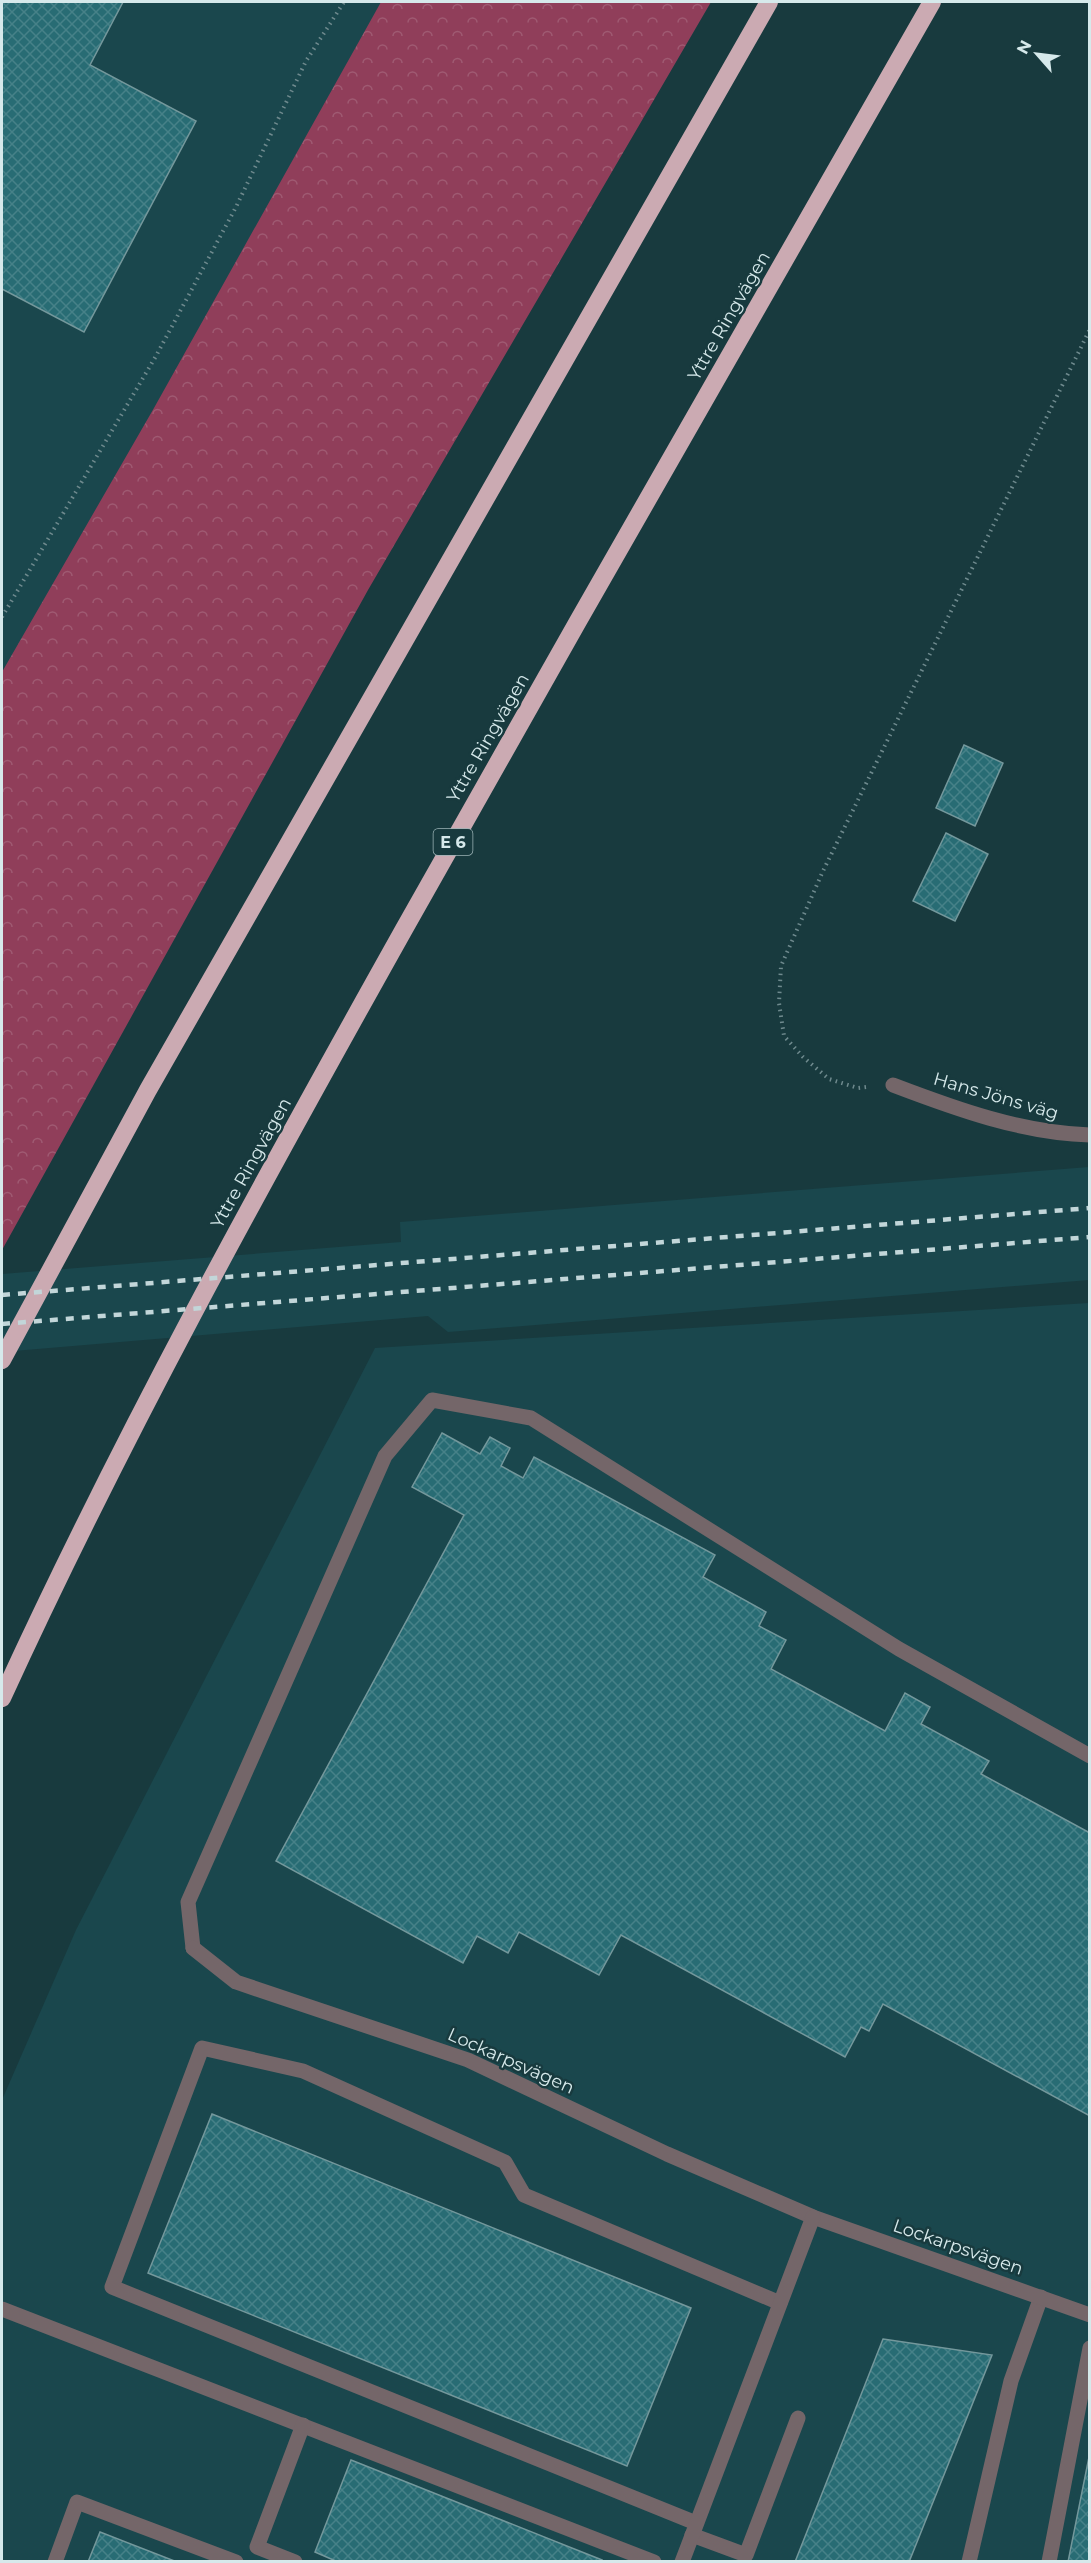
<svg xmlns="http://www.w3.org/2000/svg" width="1091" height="2563" font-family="Montserrat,sans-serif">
  <defs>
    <pattern id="forest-crowns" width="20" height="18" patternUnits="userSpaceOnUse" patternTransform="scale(1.5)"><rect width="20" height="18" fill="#903e5a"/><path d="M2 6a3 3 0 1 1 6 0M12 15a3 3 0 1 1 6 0" fill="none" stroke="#9f5a72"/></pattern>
    <pattern id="building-cross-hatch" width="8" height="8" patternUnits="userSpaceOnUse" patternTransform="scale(1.5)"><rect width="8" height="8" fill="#286c74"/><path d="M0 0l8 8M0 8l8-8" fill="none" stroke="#468188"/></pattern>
  </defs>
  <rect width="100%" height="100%" fill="#183a3e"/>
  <g fill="#1a474d">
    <polygon points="2,2 407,2 2,721"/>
    <polygon points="1089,1167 1089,1280 448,1332 428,1316 2,1352 2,1274 401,1242 400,1222"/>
    <polygon points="1089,1303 1089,2561 2,2562 2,2100 76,1930 375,1348"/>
  </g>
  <polygon fill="url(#forest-crowns)" points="381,2 711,2 368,590 2,1250 2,672 154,408"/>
  <g fill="url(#building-cross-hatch)" stroke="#74989c" stroke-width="1.5">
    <polygon points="2,2 123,2 90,65 196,121 84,332 2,289"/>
    <polygon points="964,745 1003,763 975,826 936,808"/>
    <polygon points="946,833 988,854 955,921 913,901"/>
    <polygon points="442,1433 480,1454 490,1437 510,1448 501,1466 523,1478 534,1457 715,1555 703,1577 766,1612 759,1626 786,1640 771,1669 885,1731 905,1693 930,1707 921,1724 989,1761 981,1774 1090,1833 1090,2116 883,2004 869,2031 861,2027 845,2057 621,1935 599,1975 519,1932 508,1953 477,1936 463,1963 276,1861 464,1515 412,1487"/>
    <polygon points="212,2114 691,2308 627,2466 148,2273"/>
    <polygon points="883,2339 992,2355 909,2562 795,2562"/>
    <polygon points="1090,2452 1090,2562 1068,2562"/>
    <polygon points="351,2460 602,2560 601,2562 338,2562 315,2552"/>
    <polygon points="100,2532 177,2562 88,2562"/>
  </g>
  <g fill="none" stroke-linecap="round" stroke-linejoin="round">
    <g stroke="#6f8a8e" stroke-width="4" stroke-dasharray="1.5 4.5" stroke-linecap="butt">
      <polyline points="2,617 156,356 236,207 306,61 344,2"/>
      <polyline points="866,1087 858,1088 829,1079 803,1057 784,1036 779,1003 781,966 823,871 1090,329"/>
    </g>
    <g stroke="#746669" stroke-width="15">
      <polyline points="193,1948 188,1902 385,1456 432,1400 531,1418 899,1649 1090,1756"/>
      <polyline points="2,2309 654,2562"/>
      <polyline points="696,2523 112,2287 202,2048 303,2071 505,2162 524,2195 780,2303"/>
      <polyline points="692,2535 746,2555 798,2418"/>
      <polyline points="55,2562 77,2502 236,2562"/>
      <polyline points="295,2562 257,2547 303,2425"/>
      <polyline points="969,2562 1011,2381 1041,2297"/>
      <polyline points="1049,2562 1090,2348"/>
    </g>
    <g stroke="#746669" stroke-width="15">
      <path d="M893 1085C956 1109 1022 1133 1090 1135"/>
      <polyline points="193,1948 236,1982 468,2060 667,2154 813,2217 1090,2315"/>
      <polyline points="682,2562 813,2217"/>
    </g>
    <g stroke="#cbaab2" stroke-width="18">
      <polyline points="2,1360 148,1090 769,2"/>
      <path d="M2 1698C122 1436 262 1183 403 931 577 620 756 311 932 2"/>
    </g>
    <g stroke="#c2d6d9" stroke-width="4.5" stroke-dasharray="8 8" stroke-linecap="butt">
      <polyline points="2,1295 1090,1208"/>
      <polyline points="2,1324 1090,1237"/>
    </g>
  </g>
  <g text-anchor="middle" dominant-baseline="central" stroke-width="5" stroke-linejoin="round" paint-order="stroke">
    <rect fill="#183a3e" stroke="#9db4b7" stroke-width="1.5" x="433.5" y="829" width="39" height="26" rx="4.5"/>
    <g font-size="16" font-weight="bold" fill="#d6e9eb">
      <text x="453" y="842">E 6</text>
    </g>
    <g font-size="18" fill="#d6e9eb" stroke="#183a3e">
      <text transform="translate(729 316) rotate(-60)">Yttre Ringvägen</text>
      <text transform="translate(488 738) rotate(-60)">Yttre Ringvägen</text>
      <text transform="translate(996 1096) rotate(16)">Hans Jöns väg</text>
      <text transform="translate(251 1163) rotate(-61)">Yttre Ringvägen</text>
      <text transform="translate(511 2061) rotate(24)">Lockarpsvägen</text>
      <text transform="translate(958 2247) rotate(19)">Lockarpsvägen</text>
    </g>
  </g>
  <rect width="1091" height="2563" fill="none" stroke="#d6e9eb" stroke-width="6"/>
  <g transform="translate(1037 54) rotate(298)" stroke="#183a3e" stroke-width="4.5" paint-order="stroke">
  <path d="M0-4.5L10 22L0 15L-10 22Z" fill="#d6e9eb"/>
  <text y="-9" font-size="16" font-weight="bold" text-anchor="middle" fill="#d6e9eb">N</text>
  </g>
</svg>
